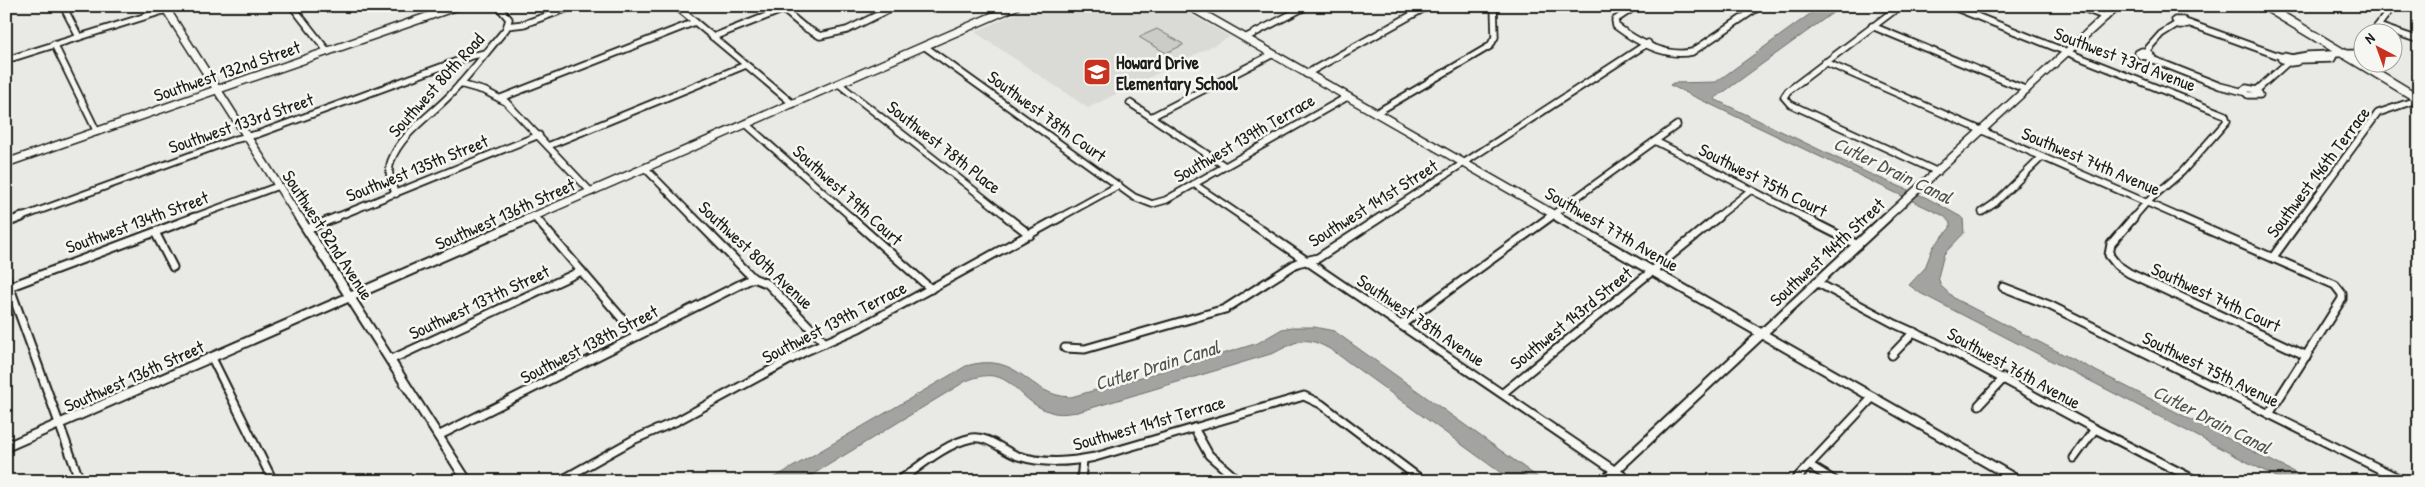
<svg xmlns="http://www.w3.org/2000/svg" width="2425" height="487" font-family="'Patrick Hand',sans-serif">
  <rect width="100%" height="100%" fill="#e9e9e5"/>
  <filter id="ink" filterUnits="userSpaceOnUse"><feTurbulence type="fractalNoise" baseFrequency=".02" numOctaves="2"/><feDisplacementMap in="SourceGraphic" scale="10" xChannelSelector="R" yChannelSelector="G"/><feConvolveMatrix kernelMatrix="1 2 1 2 8 2 1 2 1" color-interpolation-filters="sRGB"/></filter>
  <g filter="url(#ink)">
    <polygon fill="#dadad6" points="1032,6 1176,6 1230,37 1088,108 975,32"/>
    <polygon fill="#cbcbc7" stroke="#747472" points="1157,29 1183,44 1183,45 1166,53 1139,37"/>
    <g fill="#a3a3a1" stroke="#6d6d6c">
      <polygon points="1821,6 1842,6 1714,99 1868,173 1927,198 1963,218 1964,233 1944,254 1938,277 1941,286 1955,299 2311,481 2284,481 1920,293 1909,285 1925,268 1933,247 1950,228 1950,223 1944,216 1670,85 1673,83 1716,82"/>
      <path d="M1292 327H1314L1334 331 1543 481H1512L1333 351C1306 335 1301 339 1274 353L1078 412C1069 413 1059 415 1051 412 1015 402 1012 361 966 381L802 481H765L779 475 966 366C1021 350 1026 396 1071 397L1229 352 1258 343 1282 329Z"/>
    </g>
    <g fill="none" stroke-linecap="round" stroke-linejoin="round">
      <defs>
        <g id="minor-far1">
          <polyline points="63,6 79,37"/>
          <polyline points="292,6 328,52"/>
          <polyline points="676,6 793,104"/>
          <polyline points="779,6 804,27 820,36 847,30 896,6"/>
          <path d="M1636 6 1615 20 1616 26C1636 41 1666 58 1692 52L1760 6"/>
          <polyline points="1900,6 1788,91 1784,97 1790,104 1938,172"/>
          <polyline points="1951,6 2225,115 2227,121 2182,172 2147,202 2133,218"/>
          <polyline points="2078,6 2106,17"/>
          <polygon points="2175,20 2183,20 2188,25 2179,25"/>
          <polyline points="2188,23 2282,57"/>
          <polyline points="507,26 524,24 574,6"/>
          <polyline points="1872,26 2027,90"/>
          <polyline points="2378,26 2419,40"/>
          <polyline points="2373,32 2393,6"/>
          <polyline points="713,37 792,6"/>
          <polyline points="1245,38 1307,6"/>
          <polyline points="54,44 97,132"/>
          <polyline points="924,46 1134,197 1152,204 1166,200 1347,97"/>
          <polygon points="2142,51 2149,53 2152,57 2141,56 2138,53"/>
          <polyline points="2145,52 2161,34 2177,24"/>
          <polygon points="2283,56 2292,58 2297,62 2290,63 2281,59"/>
          <polyline points="2149,58 2220,86 2244,92"/>
          <polyline points="2292,58 2308,55 2356,53 2362,45"/>
          <polyline points="6,60 166,10"/>
          <polyline points="2296,60 2332,59 2334,55"/>
          <polyline points="1825,62 2182,218"/>
          <polyline points="1306,74 1428,6"/>
          <polyline points="460,84 485,91 506,102 591,192"/>
          <polyline points="839,84 1009,218"/>
          <polygon points="2246,88 2257,90 2260,95 2248,95 2243,90"/>
          <polyline points="2257,90 2287,63"/>
          <polyline points="501,98 695,22"/>
          <polyline points="1130,103 1225,166"/>
          <polyline points="1376,113 1490,46 1495,37 1494,6"/>
          <polyline points="1151,117 1273,54"/>
          <polyline points="746,124 852,218"/>
          <polyline points="1655,141 1806,218"/>
          <polyline points="548,146 746,65"/>
          <polyline points="645,168 694,218"/>
          <polyline points="1194,184 1244,218"/>
          <path d="M396 194C391 184 387 172 391 161 402 132 432 115 452 93 471 73 488 50 506 29L509 19 498 6"/>
          <polyline points="1982,212 1995,203 2042,157"/>
          <polyline points="19,218 233,140 258,134 471,56 486,53"/>
          <polyline points="192,218 278,186"/>
          <polyline points="334,218 539,135"/>
          <polyline points="1059,218 1119,185"/>
          <polyline points="1379,218 1648,43"/>
          <polyline points="1548,218 1677,125"/>
          <polyline points="1716,218 1751,190"/>
          <polyline points="2301,218 2378,113 2419,99"/>
        </g>
        <g id="minor">
          <polyline points="535,217 637,336"/>
          <polyline points="693,217 753,278 768,284 825,343"/>
          <polyline points="850,217 931,289"/>
          <polyline points="1007,217 1030,235"/>
          <polyline points="1242,217 1630,481"/>
          <polyline points="1803,217 1858,245"/>
          <polyline points="2134,217 2111,244 2109,255 2117,265 2129,273 2307,356"/>
          <polyline points="2179,217 2335,285 2342,294 2342,299 2269,414"/>
          <polyline points="6,223 22,217"/>
          <polyline points="307,229 337,217"/>
          <polyline points="155,232 173,267"/>
          <polyline points="2273,257 2302,217"/>
          <polyline points="6,277 80,481"/>
          <polyline points="1816,282 1895,324 1935,342 2095,429 2197,481"/>
          <polyline points="2003,287 2049,305 2404,481"/>
          <polyline points="6,288 195,217"/>
          <polyline points="1401,325 1550,217"/>
          <polyline points="1065,348 1085,349 1225,309 1297,263 1318,258 1381,217"/>
          <polyline points="1892,355 1914,332"/>
          <polyline points="212,358 273,481"/>
          <polyline points="390,360 581,271"/>
          <polyline points="1503,393 1718,217"/>
          <polyline points="1979,405 2004,378"/>
          <polyline points="1194,428 1209,455 1239,481"/>
          <polyline points="438,436 753,278"/>
          <polyline points="2074,458 2095,429"/>
          <polyline points="1809,465 1835,481"/>
          <polyline points="560,481 633,440 677,421 806,351 859,328 1061,217"/>
          <path d="M899 481C920 466 946 443 972 438 989 436 1003 451 1018 456 1044 464 1069 462 1095 457L1304 396 1321 404 1423 481"/>
          <polyline points="1081,481 1083,460"/>
          <polyline points="1794,481 1873,397"/>
        </g>
        <g id="tertiary-far1">
          <polyline points="164,6 299,218"/>
          <polyline points="1189,6 1560,218"/>
          <polyline points="6,163 458,6"/>
          <polyline points="530,218 1016,6"/>
          <polyline points="1886,218 2117,6"/>
        </g>
        <g id="tertiary">
          <polyline points="299,217 467,481"/>
          <polyline points="1558,217 2019,481"/>
          <polyline points="6,447 533,217"/>
          <polyline points="1604,481 1887,217"/>
        </g>
        <polyline id="secondary" points="2265,6 2419,99"/>
      </defs>
      <use href="#minor-far1" stroke="#1c1c1c" stroke-width="9"/>
      <use href="#minor" stroke="#1c1c1c" stroke-width="11"/>
      <use href="#tertiary-far1" stroke="#1c1c1c" stroke-width="10"/>
      <use href="#tertiary" stroke="#1c1c1c" stroke-width="12"/>
      <use href="#secondary" stroke="#1c1c1c" stroke-width="11"/>
      <use href="#minor-far1" stroke="#f6f6f2" stroke-width="5.5"/>
      <use href="#minor" stroke="#f6f6f2" stroke-width="7"/>
      <use href="#tertiary-far1" stroke="#f6f6f2" stroke-width="7"/>
      <use href="#tertiary" stroke="#f6f6f2" stroke-width="8"/>
      <use href="#secondary" stroke="#f6f6f2" stroke-width="8"/>
    </g>
  </g>
  <defs>
    <symbol id="school-square" viewBox="-11 -11 22 22"><rect x="-9" y="-9" width="18" height="18" rx="4" fill="#c8321e" stroke="#f6f6f2"/><path d="M0-5L7-2L0 1L-7-2ZM-4 1L0 2.5L4 1V4Q0 6-4 4Z" fill="#fff"/></symbol>
  </defs>
  <g fill-rule="evenodd">
    <use href="#school-square" x="1081" y="56" width="32" height="32"/>
  </g>
  <g text-anchor="middle" dominant-baseline="central" stroke-width="5" stroke-linejoin="round" paint-order="stroke">
    <g font-size="18" fill="#1c1c1c" stroke="#f6f6f2">
      <text transform="translate(2125 59) rotate(21)">Southwest 73rd Avenue</text>
      <text transform="translate(227 71) rotate(-19)">Southwest 132nd Street</text>
      <text transform="translate(436 85) rotate(-48)">Southwest 80th Road</text>
      <text transform="translate(1047 116) rotate(36)">Southwest 78th Court</text>
      <text transform="translate(241 123) rotate(-19)">Southwest 133rd Street</text>
      <text transform="translate(1244 138) rotate(-30)">Southwest 139th Terrace</text>
      <text transform="translate(944 147) rotate(38)">Southwest 78th Place</text>
      <text transform="translate(2091 161) rotate(23)">Southwest 74th Avenue</text>
      <text transform="translate(417 168) rotate(-22)">Southwest 135th Street</text>
      <text transform="translate(2318 172) rotate(-53)">Southwest 146th Terrace</text>
      <text transform="translate(1763 180) rotate(27)">Southwest 75th Court</text>
      <text transform="translate(848 195) rotate(42)">Southwest 79th Court</text>
      <text transform="translate(1373 203) rotate(-32)">Southwest 141st Street</text>
      <text transform="translate(505 214) rotate(-24)">Southwest 136th Street</text>
      <text transform="translate(137 222) rotate(-20)">Southwest 134th Street</text>
      <text transform="translate(1612 229) rotate(30)">Southwest 77th Avenue</text>
      <text transform="translate(328 235) rotate(57)">Southwest 82nd Avenue</text>
      <text transform="translate(1827 252) rotate(-43)">Southwest 144th Street</text>
      <text transform="translate(756 255) rotate(43)">Southwest 80th Avenue</text>
      <text transform="translate(2216 297) rotate(25)">Southwest 74th Court</text>
      <text transform="translate(479 302) rotate(-25)">Southwest 137th Street</text>
      <text transform="translate(1571 318) rotate(-39)">Southwest 143rd Street</text>
      <text transform="translate(1421 320) rotate(34)">Southwest 78th Avenue</text>
      <text transform="translate(834 322) rotate(-27)">Southwest 139th Terrace</text>
      <text transform="translate(589 344) rotate(-27)">Southwest 138th Street</text>
      <text transform="translate(2014 368) rotate(29)">Southwest 76th Avenue</text>
      <text transform="translate(2211 369) rotate(26)">Southwest 75th Avenue</text>
      <text transform="translate(134 376) rotate(-24)">Southwest 136th Street</text>
      <text transform="translate(1149 423) rotate(-16)">Southwest 141st Terrace</text>
    </g>
    <g font-size="18" font-weight="bold" fill="#1c1c1c" stroke="#f6f6f2" text-anchor="start">
      <text x="1116" y="62">Howard Drive<tspan x="1116" dy="21">Elementary School</tspan></text>
    </g>
    <g font-size="19" font-style="italic" fill="#525251" stroke="#f6f6f2">
      <text transform="translate(1893 170) rotate(26)">Cutler Drain Canal</text>
      <text transform="translate(1157 365) rotate(-17)">Cutler Drain Canal</text>
      <text transform="translate(2212 419) rotate(27)">Cutler Drain Canal</text>
    </g>
  </g>
  <rect width="2425" height="487" fill="none" stroke="#f6f6f2" stroke-width="25"/>
  <rect x="12" y="12" width="2400" height="462" fill="none" stroke="#1c1c1c" stroke-width="2" filter="url(#ink)"/>
  <g transform="translate(2378 48) rotate(319)"><circle r="24" fill="#f6f6f2" stroke="#9f9f9c"/>
  <path d="M0-4L9 19L0 12L-9 19Z" fill="#c8321e"/>
  <text y="-8" font-size="14" font-weight="bold" text-anchor="middle" fill="#1c1c1c">N</text>
  </g>
</svg>
